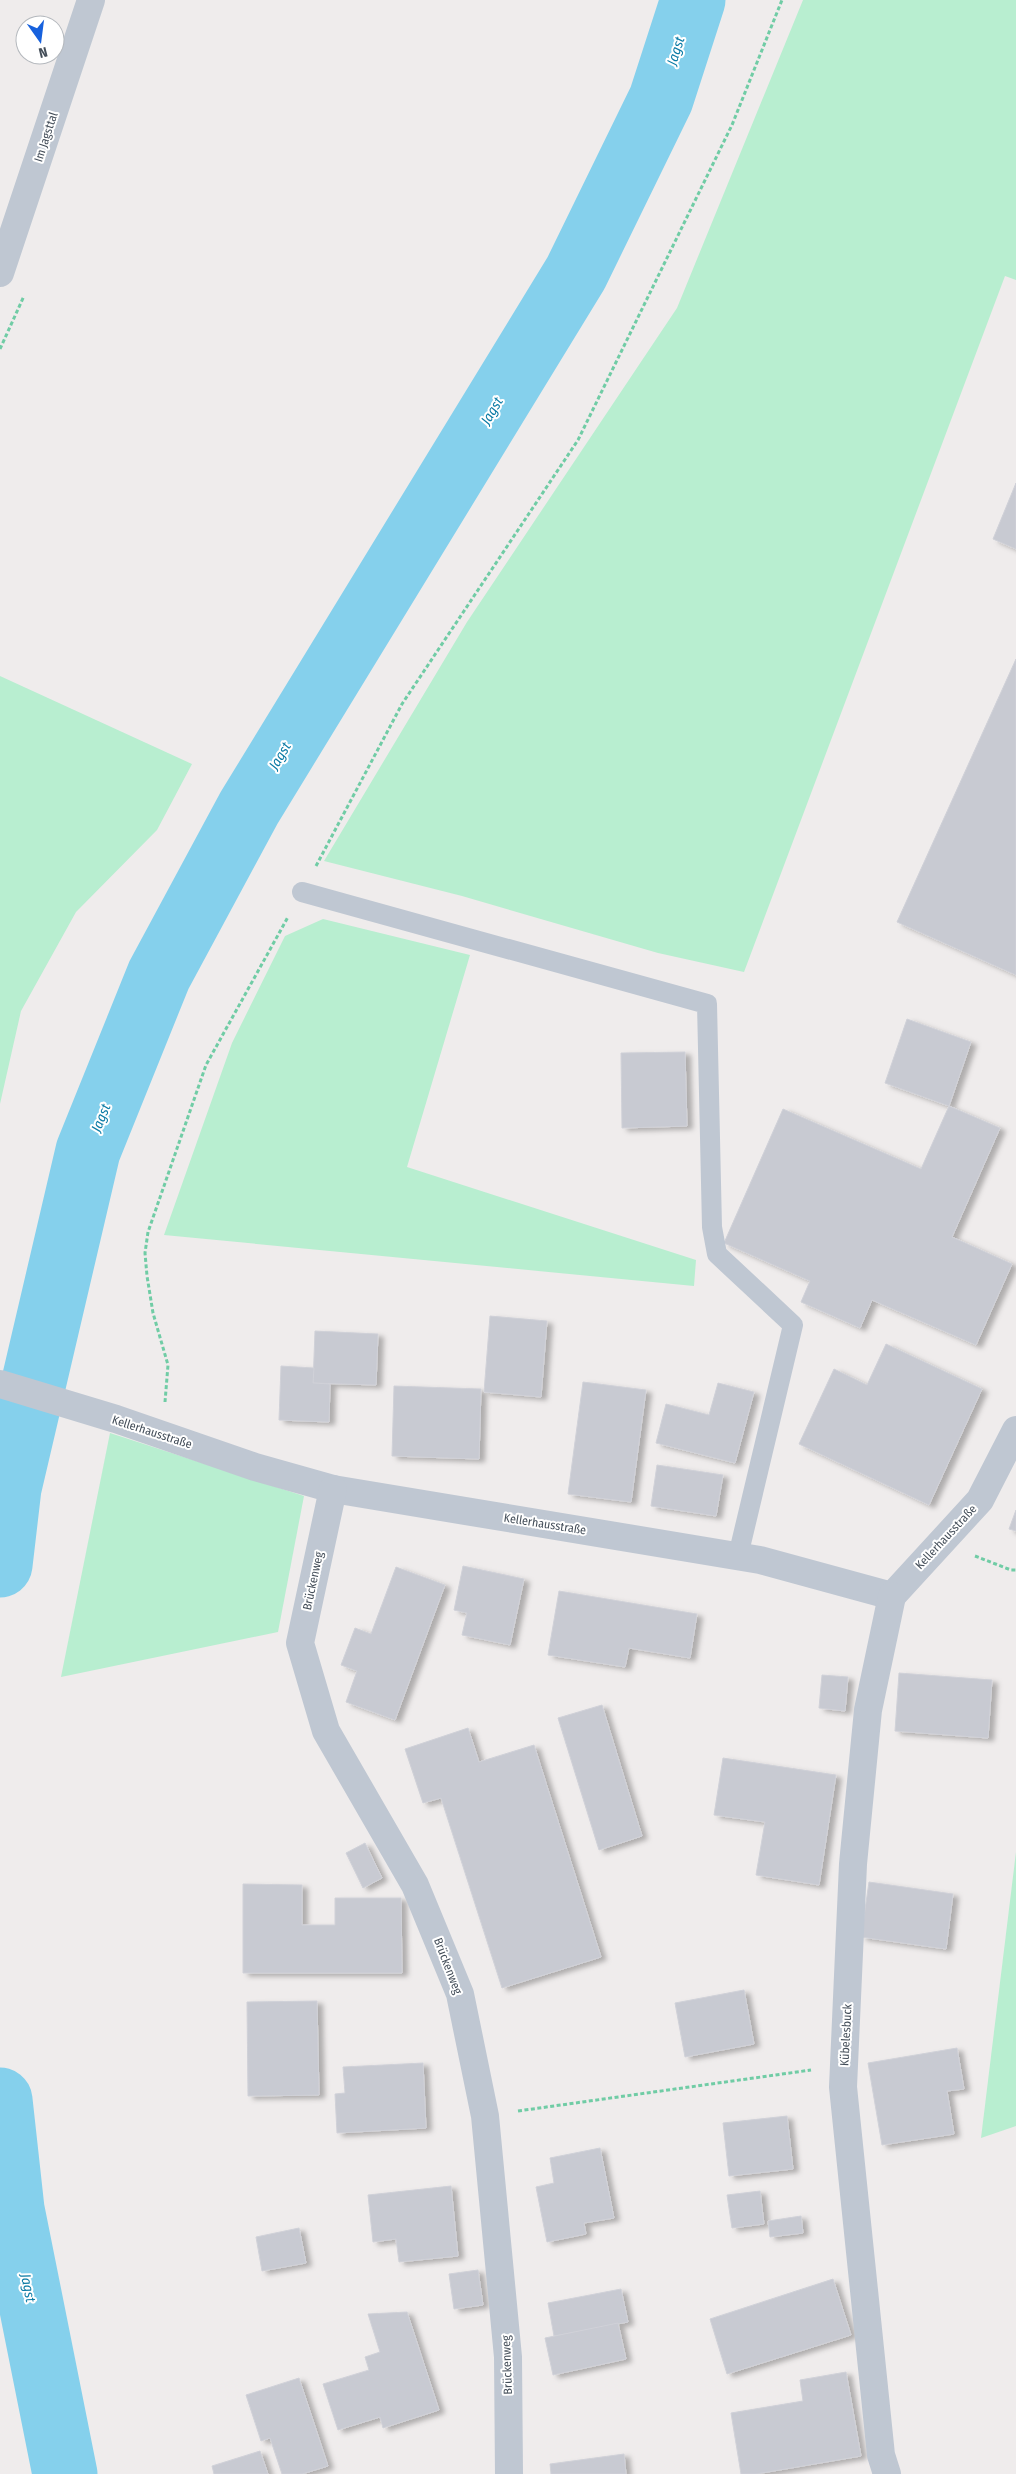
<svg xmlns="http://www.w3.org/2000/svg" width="1016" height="2474" font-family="'Fira Sans Condensed',sans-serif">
  <defs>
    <filter id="shadow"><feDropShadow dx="5.5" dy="3" stdDeviation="2.5" flood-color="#0004"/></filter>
  </defs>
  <rect width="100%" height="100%" fill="#efecec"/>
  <g fill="#b8eed0">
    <polygon points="803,0 1016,0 1016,280 1005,276 744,972 658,953 462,896 324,861 467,622 677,308"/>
    <polygon points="0,676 192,764 157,830 76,912 21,1011 0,1104"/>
    <polygon points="323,919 470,955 407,1167 696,1260 694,1286 164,1235 232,1043 285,936"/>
    <polygon points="110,1433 304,1496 278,1632 61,1677"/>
    <polygon points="1016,1852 1016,2126 981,2138"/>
  </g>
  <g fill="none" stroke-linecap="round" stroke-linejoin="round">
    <g stroke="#85d0ec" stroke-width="65">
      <polyline points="0,1565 9,1488 88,1151 159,975 249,808 576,273 661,99 693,0"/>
      <polyline points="0,2100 12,2209 65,2474"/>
    </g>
  </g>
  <g fill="#c8cad2" stroke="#d0d1d8" filter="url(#shadow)">
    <polygon points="1016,483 1016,549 993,539"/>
    <polygon points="1016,659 1016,975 897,922"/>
    <polygon points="907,1019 971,1042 949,1106 885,1083"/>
    <polygon points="685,1052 687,1126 622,1128 621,1053"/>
    <polygon points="949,1106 1000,1128 952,1237 1012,1264 976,1345 872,1300 860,1328 801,1302 810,1281 724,1243 783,1109 921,1169"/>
    <polygon points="490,1316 547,1321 541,1397 484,1392"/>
    <polygon points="315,1331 378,1334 376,1385 313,1383"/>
    <polygon points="886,1344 982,1389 929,1505 799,1444 834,1369 867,1385"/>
    <polygon points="281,1366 314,1368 313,1383 330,1384 329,1422 279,1420"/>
    <polygon points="583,1382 646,1390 631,1502 568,1494"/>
    <polygon points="718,1383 754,1392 735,1463 656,1443 666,1404 709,1415"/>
    <polygon points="394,1386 481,1389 479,1459 392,1456"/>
    <polygon points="657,1465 723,1475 716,1516 651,1506"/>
    <polygon points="1016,1510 1016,1531 1009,1529"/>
    <polygon points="463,1566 524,1579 510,1645 462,1635 467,1613 454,1610"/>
    <polygon points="396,1567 445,1585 395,1720 346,1702 357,1671 341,1665 355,1628 371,1634"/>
    <polygon points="559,1591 697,1614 690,1658 629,1648 625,1667 548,1655"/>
    <polygon points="899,1673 992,1680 988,1738 895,1731"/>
    <polygon points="822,1675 848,1677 845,1711 819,1708"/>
    <polygon points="602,1705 642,1836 599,1850 558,1718"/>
    <polygon points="468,1728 479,1762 534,1745 601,1957 502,1988 441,1798 423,1803 405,1749"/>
    <polygon points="723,1758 836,1775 819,1885 756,1875 765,1822 714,1815"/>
    <polygon points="365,1843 382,1878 363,1888 346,1853"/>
    <polygon points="869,1882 953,1894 946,1949 861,1937"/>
    <polygon points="243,1884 302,1885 302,1925 335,1925 335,1898 401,1898 402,1973 243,1973"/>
    <polygon points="744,1990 754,2044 685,2057 675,2003"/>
    <polygon points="317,2001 319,2095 248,2096 247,2002"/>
    <polygon points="957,2048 964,2089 947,2091 954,2134 882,2145 868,2063"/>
    <polygon points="423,2063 426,2128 337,2133 335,2094 345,2093 343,2067"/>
    <polygon points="787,2116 793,2169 729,2176 723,2123"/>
    <polygon points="600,2148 614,2218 584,2223 586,2234 547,2242 536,2187 554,2183 550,2158"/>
    <polygon points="451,2186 458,2256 399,2262 396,2239 373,2242 368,2195"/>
    <polygon points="760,2191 764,2224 732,2228 727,2195"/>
    <polygon points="801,2216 803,2233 770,2237 768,2221"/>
    <polygon points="299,2228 306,2263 262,2271 256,2237"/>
    <polygon points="478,2270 483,2305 454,2309 449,2274"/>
    <polygon points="833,2279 851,2335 727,2374 710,2319"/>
    <polygon points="621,2289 628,2322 554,2336 548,2303"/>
    <polygon points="407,2312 439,2410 383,2428 380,2417 338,2430 323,2384 369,2370 365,2357 380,2352 368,2314"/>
    <polygon points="618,2323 626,2359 553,2375 545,2338"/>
    <polygon points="846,2372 861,2456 756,2474 741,2474 731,2413 803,2401 800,2380"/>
    <polygon points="299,2378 328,2466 302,2474 282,2474 270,2438 261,2441 246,2395"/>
    <polygon points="260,2451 268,2474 214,2474 212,2466"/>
    <polygon points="624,2454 626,2474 551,2474 550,2464"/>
  </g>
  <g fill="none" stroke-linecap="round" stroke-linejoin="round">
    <g stroke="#70cca5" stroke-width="3" stroke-dasharray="4 2.5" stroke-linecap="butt">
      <polyline points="0,349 24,296"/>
      <polyline points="316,866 402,704 578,440 732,125 782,0"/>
      <polyline points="165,1402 168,1365 153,1313 147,1276 145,1253 148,1232 206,1065 288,917"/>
      <polyline points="975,1556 1011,1570 1016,1570"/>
      <polyline points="518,2111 811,2070"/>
    </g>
    <polyline stroke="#bfc7d2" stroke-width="20" points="302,892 707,1004 712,1227 717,1254 793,1325 738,1556"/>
    <g stroke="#bfc7d2" stroke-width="28">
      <polyline points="0,273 91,0"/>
      <polyline points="0,1384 116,1419 255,1467 333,1489 760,1560 892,1596"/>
      <polyline points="333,1489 300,1643 326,1731 415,1885 460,1994 485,2116 508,2357 509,2474"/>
      <polyline points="892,1596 980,1500 1016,1430"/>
      <polyline points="887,2474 881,2455 843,2087 853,1864 868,1710 892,1596"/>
    </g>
  </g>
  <g text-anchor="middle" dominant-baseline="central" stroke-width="4" stroke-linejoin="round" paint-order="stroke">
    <g font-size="12" fill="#444e59" stroke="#fff">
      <text transform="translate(46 137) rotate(-72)">Im Jagsttal</text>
      <text transform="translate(152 1432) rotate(18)">Kellerhausstraße</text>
      <text transform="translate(545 1524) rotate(9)">Kellerhausstraße</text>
      <text transform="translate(946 1537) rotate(-47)">Kellerhausstraße</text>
      <text transform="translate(313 1581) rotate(-78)">Brückenweg</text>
      <text transform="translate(448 1966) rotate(69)">Brückenweg</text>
      <text transform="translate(846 2035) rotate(-87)">Kübelesbuck</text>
      <text transform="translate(507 2365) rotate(-92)">Brückenweg</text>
    </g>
    <g font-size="14" font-style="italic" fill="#0b7ba5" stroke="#fff">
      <text transform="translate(676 51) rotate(-72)">Jagst</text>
      <text transform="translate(492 411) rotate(-59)">Jagst</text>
      <text transform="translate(280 756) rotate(-59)">Jagst</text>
      <text transform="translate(101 1118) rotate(-68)">Jagst</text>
      <text transform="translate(28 2288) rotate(79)">Jagst</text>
    </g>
  </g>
  <g transform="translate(40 40) rotate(166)"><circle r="24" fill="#ffffff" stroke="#b4b8bd"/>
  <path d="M0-4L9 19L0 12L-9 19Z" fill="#1761dd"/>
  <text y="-8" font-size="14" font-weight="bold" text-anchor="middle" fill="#444e59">N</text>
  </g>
</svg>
